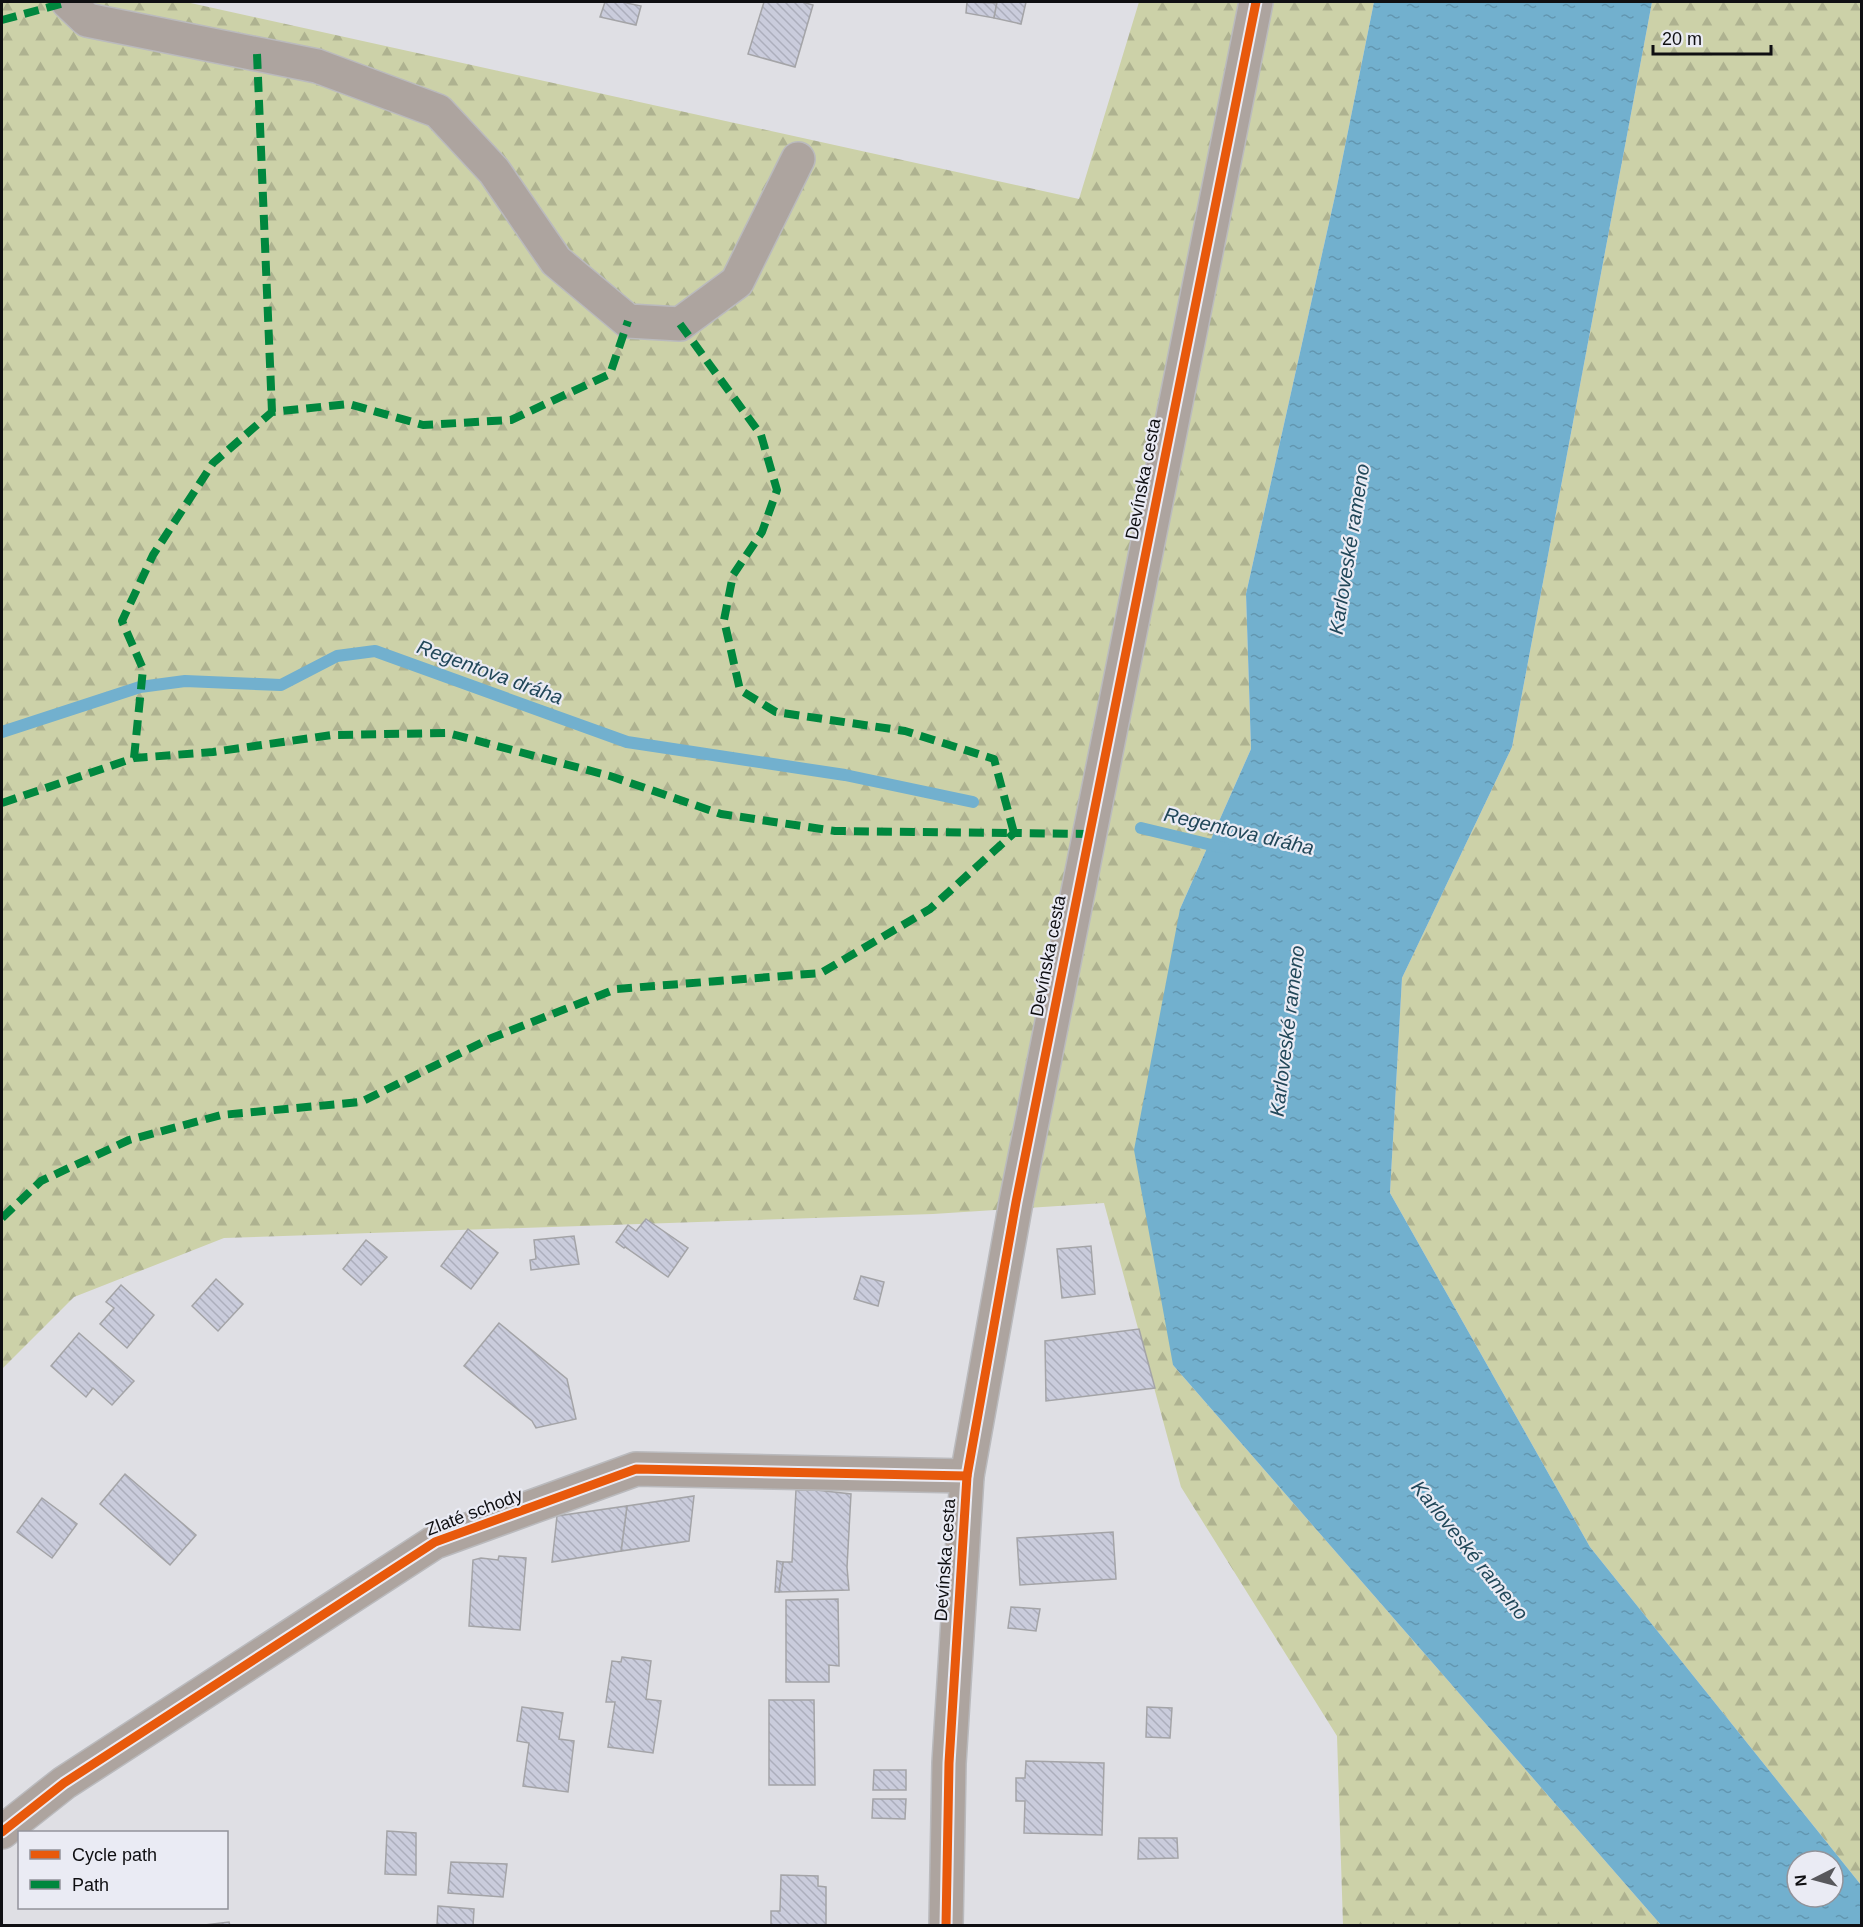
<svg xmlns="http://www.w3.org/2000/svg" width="1863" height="1927" font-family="Helvetica,sans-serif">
  <defs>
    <pattern id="forest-firs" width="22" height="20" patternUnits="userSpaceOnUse" patternTransform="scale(1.5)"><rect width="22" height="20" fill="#ccd1a8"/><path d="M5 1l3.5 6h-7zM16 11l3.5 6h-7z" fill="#aeb290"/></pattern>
    <pattern id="water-ripples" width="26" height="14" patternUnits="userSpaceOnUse" patternTransform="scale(1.5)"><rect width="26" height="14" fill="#72b0ce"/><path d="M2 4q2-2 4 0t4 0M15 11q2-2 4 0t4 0" fill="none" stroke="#6296b0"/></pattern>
    <pattern id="building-back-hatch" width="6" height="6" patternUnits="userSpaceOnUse" patternTransform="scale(1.5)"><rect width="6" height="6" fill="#caccdc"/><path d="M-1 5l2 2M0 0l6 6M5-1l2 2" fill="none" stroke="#acaebc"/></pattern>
  </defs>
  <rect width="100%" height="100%" fill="#dfdfe4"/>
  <g fill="url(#forest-firs)">
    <polygon points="2,2 186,2 1079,199 1139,2 1374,2 1335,196 1246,594 1251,749 1180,909 1173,1365 1661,1925 1343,1925 1337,1736 1181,1487 1104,1203 933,1214 224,1238 74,1297 2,1369"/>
    <polygon points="1652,2 1861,2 1861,1885 1590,1547 1390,1193 1402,978 1512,747"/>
  </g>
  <path fill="url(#water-ripples)" fill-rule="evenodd" d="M1374 2H1652L1512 747 1402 978 1390 1193 1590 1547 1861 1885V1925H1661L1173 1365 1134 1150 1180 909 1251 749 1246 594 1335 196ZM1797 1861H1833V1897H1797Z"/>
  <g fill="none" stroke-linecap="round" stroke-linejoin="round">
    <g stroke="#72b0ce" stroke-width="12">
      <polyline points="2,732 140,687 185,681 281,685 337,656 375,651 627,742 845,775 973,802"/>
      <polyline points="1141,828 1224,848"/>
    </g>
  </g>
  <g fill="url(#building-back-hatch)" stroke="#a4a4a7" stroke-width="1.5">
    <polygon points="605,2 622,2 641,6 636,25 600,17"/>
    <polygon points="764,2 802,2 813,5 795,67 748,54"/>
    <polygon points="967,2 997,3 994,18 966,13"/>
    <polygon points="997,2 1026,2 1021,24 994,18"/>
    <polygon points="646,1219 688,1248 668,1277 625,1247 624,1248 616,1242 628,1225 636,1231"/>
    <polygon points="468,1229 498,1253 471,1289 441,1266"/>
    <polygon points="574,1236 579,1264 531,1270 530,1260 536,1259 534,1240"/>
    <polygon points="366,1240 387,1257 361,1285 343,1269"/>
    <polygon points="1091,1246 1095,1294 1062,1298 1057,1249"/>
    <polygon points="861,1276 884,1282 878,1306 854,1299"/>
    <polygon points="216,1279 243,1304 218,1331 192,1306"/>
    <polygon points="121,1285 154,1315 127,1348 100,1324 114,1308 106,1302"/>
    <polygon points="499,1323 567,1379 576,1419 536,1428 532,1421 464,1366"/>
    <polygon points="1139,1329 1155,1388 1046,1401 1045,1341"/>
    <polygon points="79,1333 134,1381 112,1405 93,1388 86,1397 51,1366"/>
    <polygon points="125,1474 196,1535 170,1565 100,1504"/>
    <polygon points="796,1490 816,1490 851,1494 847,1567 849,1590 779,1592 783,1562 792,1562"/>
    <polygon points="694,1496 689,1541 621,1551 627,1506"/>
    <polygon points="42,1498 77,1524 52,1558 17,1532"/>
    <polygon points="627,1506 621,1551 552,1562 557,1516"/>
    <polygon points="1113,1532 1116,1579 1020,1585 1017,1538"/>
    <polygon points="499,1556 526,1558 520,1630 469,1626 473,1560 481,1558 498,1560"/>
    <polygon points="777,1561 783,1562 779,1592 775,1592"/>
    <polygon points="838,1599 839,1666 829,1665 829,1682 786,1682 786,1600"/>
    <polygon points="1011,1607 1040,1609 1036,1631 1008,1628"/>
    <polygon points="622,1657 651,1661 646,1699 661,1701 653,1753 608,1747 615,1702 606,1702 612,1661 621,1662"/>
    <polygon points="769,1700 814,1700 815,1785 769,1785"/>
    <polygon points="522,1707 563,1713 559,1739 574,1741 568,1792 523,1786 529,1743 517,1741"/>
    <polygon points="1147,1707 1172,1708 1170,1738 1146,1737"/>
    <polygon points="1026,1761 1104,1763 1102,1835 1024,1833 1025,1801 1016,1801 1016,1778 1025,1778"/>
    <polygon points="874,1770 906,1770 906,1790 873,1790"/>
    <polygon points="873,1799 906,1799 905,1819 872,1818"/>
    <polygon points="387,1831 416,1833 416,1875 385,1874"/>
    <polygon points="1139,1838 1177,1838 1178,1858 1138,1859"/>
    <polygon points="451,1862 507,1864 503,1897 448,1893"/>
    <polygon points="781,1875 818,1876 818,1886 826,1887 826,1926 771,1926 771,1911 780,1911"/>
    <polygon points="438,1906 474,1909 473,1926 437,1926"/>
    <polygon points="229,1922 230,1926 196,1926"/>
  </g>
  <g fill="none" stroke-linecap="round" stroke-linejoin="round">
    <defs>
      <g id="minor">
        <polyline points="68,2 87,20 317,66 438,111 494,171 556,261 628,321 680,324 737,282 798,159"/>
        <polyline points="2,1832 64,1783 435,1542 636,1469 967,1476"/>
        <polyline points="946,1926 949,1763 967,1476 1016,1202 1256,2"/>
      </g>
    </defs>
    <use href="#minor" stroke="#bababd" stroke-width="36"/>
    <use href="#minor" stroke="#ada49f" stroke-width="33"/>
    <g stroke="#00873e" stroke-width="8" stroke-dasharray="15 8" stroke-linecap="butt">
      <polyline points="2,20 68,2"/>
      <polyline points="257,54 272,412"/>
      <polyline points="134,758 143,669 122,621 153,555 213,463 272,412 349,404 423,425 511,420 610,374 628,321"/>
      <polyline points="2,803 134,758 213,752 332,735 448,733 610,776 721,814 835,831 1014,833 994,759 905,731 776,712 740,690 724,620 733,575 762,532 777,490 761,435 680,324"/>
      <polyline points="2,1218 41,1181 129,1140 221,1115 361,1102 489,1039 616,989 821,973 930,909 1014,833 1088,834"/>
    </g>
    <defs>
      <g id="cycleway">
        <polyline points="2,1832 64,1783 435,1542 636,1469 967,1476"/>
        <polyline points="946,1926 949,1763 967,1476 1016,1202 1256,2"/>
      </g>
    </defs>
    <use href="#cycleway" stroke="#eaebf4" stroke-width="13"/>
    <use href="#cycleway" stroke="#e8590c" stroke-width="9"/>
  </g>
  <g text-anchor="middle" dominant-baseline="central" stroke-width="4.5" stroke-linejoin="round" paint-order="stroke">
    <g font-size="18" fill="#0f0f12" stroke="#eaebf4">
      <text transform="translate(1143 479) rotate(-79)">Devínska cesta</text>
      <text transform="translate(1048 956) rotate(-79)">Devínska cesta</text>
      <text transform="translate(474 1512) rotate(-21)">Zlaté schody</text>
      <text transform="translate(945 1560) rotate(-86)">Devínska cesta</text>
    </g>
    <g font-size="20" font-style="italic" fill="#214759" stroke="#eaebf4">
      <text transform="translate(1349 549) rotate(-81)">Karloveské rameno</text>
      <text transform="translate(490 672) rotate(20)">Regentova dráha</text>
      <text transform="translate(1239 831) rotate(13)">Regentova dráha</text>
      <text transform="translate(1287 1031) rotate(-83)">Karloveské rameno</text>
      <text transform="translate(1470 1550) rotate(51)">Karloveské rameno</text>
    </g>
  </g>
  <rect width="1863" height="1927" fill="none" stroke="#0f0f12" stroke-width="6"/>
  <rect x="18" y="1831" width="210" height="78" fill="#eaebf4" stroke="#92939a" stroke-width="1.5"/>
  <rect x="30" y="1850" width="30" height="9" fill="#e8590c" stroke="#92939a" stroke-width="1.5"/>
  <text x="72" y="1861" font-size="18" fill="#0f0f12">Cycle path</text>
  <rect x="30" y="1880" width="30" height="9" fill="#00873e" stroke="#92939a" stroke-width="1.5"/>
  <text x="72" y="1891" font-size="18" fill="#0f0f12">Path</text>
  <g transform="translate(1815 1879) rotate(264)"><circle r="28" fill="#eaebf4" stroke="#92939a" stroke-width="1.5"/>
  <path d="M0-4.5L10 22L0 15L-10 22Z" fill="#58585c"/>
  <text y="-9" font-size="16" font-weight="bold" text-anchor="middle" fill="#0f0f12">N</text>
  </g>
  <path d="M1653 45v9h118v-9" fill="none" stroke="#0f0f12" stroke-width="3"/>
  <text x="1662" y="45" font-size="18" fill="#0f0f12" stroke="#eaebf4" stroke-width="4.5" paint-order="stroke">20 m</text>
</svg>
